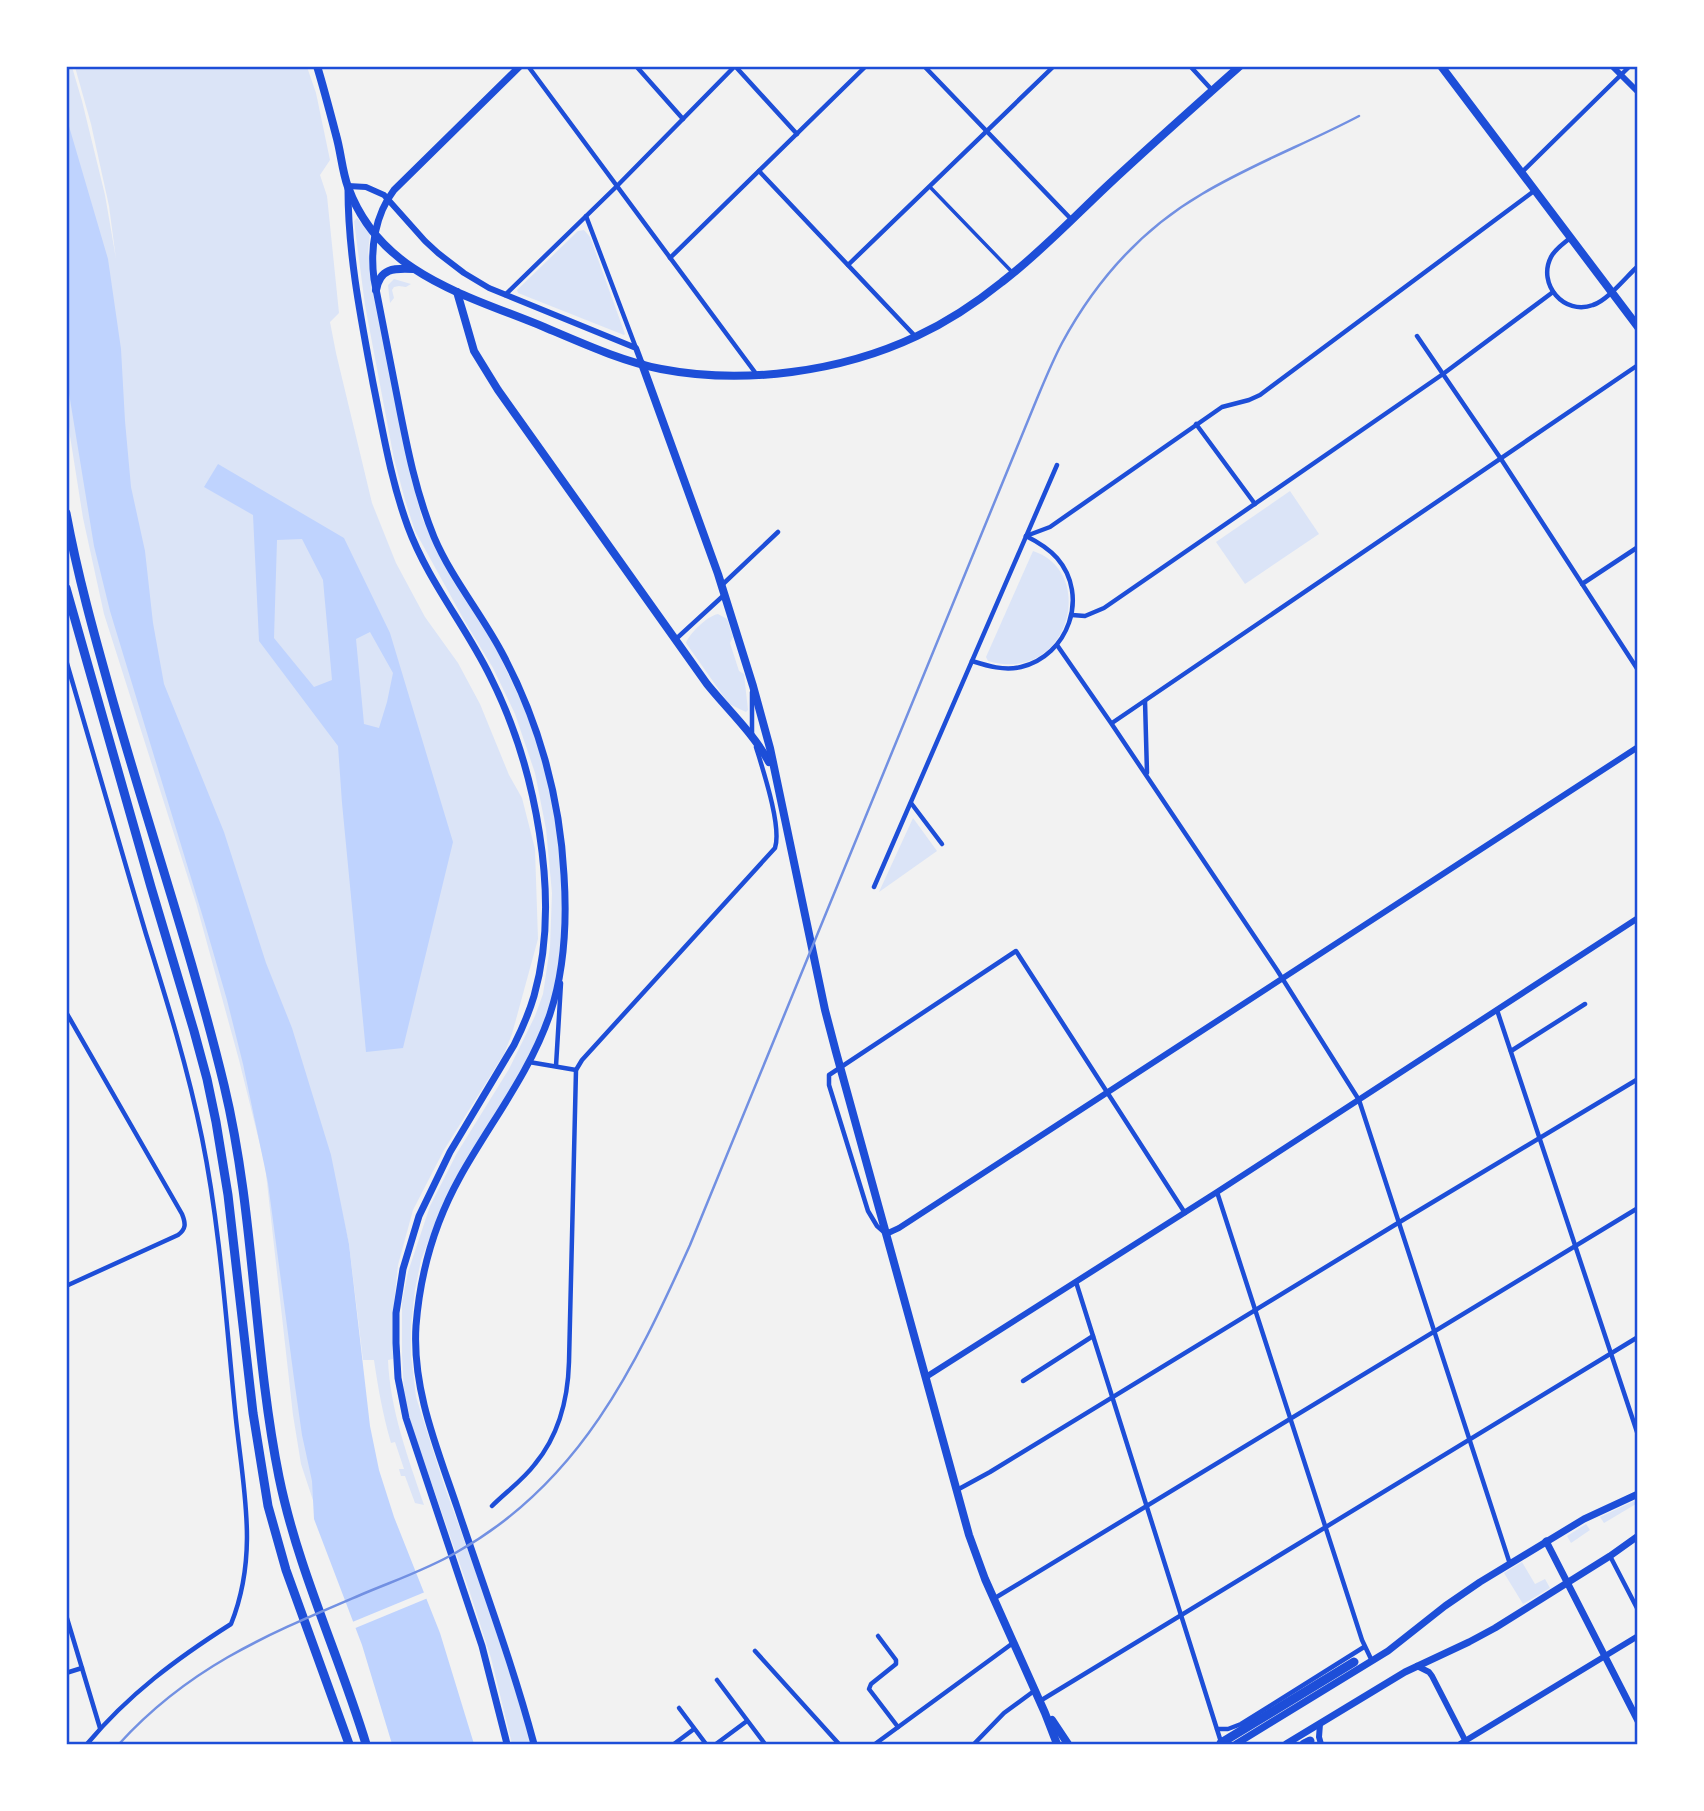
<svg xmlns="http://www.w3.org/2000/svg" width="1704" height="1811" font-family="Jost,sans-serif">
  <rect width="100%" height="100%" fill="#f2f2f2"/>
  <g fill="#dbe4f7">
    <path d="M66 67H72L82 101 105 195 116 259 109 206 91 124 75 67H307L316 93 330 160 320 175 327 196 339 313 330 322 336 353 372 503 396 563 425 617 458 663 480 704 509 775 522 798 535 849 538 939 512 1034 504 1054 444 1150 413 1210 398 1265 393 1313V1359L388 1360C390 1410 408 1457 424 1505L415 1503 405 1476H401L399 1469H404L395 1442 391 1443C383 1415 378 1388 374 1360H363L349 1244 326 1141 386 1703 333 1561 301 1464 293 1415 265 1165 239 1060 196 903 104 614 83 518 70 436 66 397Z"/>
    <polygon points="357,218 370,234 368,252 409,470 422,518 442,560 492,640 523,705 540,752 558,823 562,879 561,946 552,1004 529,1058 441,1209 421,1260 415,1290 411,1326 411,1355 416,1397 444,1485 483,1592 520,1705 531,1744 512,1744 491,1658 471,1596 412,1427 404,1393 402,1355 402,1302 408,1272 430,1206 457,1153 509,1069 535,1016 543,994 550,947 552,893 546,829 535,773 515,714 493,668 464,620 415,531 405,500 394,459 365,305 354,221"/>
    <polygon points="584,230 590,237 625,334 624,335 518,293 517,290 578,231"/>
    <polygon points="394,279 411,284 406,287 399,286 394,287 392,290 394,298 390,303 388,285"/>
    <polygon points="1290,491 1319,534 1245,584 1216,542"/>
    <path d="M1033 551C1098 572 1069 685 988 661L986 657Z"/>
    <path d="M718 614 727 619 733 637 730 643 739 671 744 674 748 710 746 712 729 704 686 643C689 634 707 616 718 614Z"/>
    <polygon points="913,818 937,851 879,892"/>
    <polygon points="1634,1501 1636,1504 1604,1523 1600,1517"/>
    <polygon points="1586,1524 1590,1530 1571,1543 1567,1536"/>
    <polygon points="1522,1562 1535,1584 1545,1579 1550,1588 1523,1604 1504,1573"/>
  </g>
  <g fill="#bfd3fe" fill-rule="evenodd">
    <polygon points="66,116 108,259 121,349 125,421 131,487 145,551 153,623 164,684 224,832 266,963 292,1028 331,1155 349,1244 370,1426 379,1470 394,1517 440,1633 474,1744 392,1744 362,1645 314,1519 312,1481 302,1435 295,1386 268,1183 243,1064 227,1000 205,924 110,611 94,546 67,381"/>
    <path d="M218 464 344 538 390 633 453 842 403 1048 366 1052 342 803 338 746 259 641 253 515 204 487ZM302 539 323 580 332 680 314 687 274 638 277 540ZM370 632 393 673 387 702 379 728 364 724 356 639Z"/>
  </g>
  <polygon fill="#f2f2f2" points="425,1592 428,1598 353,1629 350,1623"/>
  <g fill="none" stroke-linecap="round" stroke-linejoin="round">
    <polyline stroke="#1d4ed8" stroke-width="3.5" points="930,187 1013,273"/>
    <g stroke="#1d4ed8" stroke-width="4.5">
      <polyline points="528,66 757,375"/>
      <polyline points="636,66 683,119"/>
      <polyline points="924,66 1071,219"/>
      <polyline points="1190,66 1212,90"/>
      <polyline points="759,171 915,336"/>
      <polyline points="1521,173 1630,66"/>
      <polyline points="586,216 636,348"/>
      <path d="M1570 238C1563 244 1555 249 1551 257 1537 284 1564 316 1593 305 1608 300 1626 277 1638 266"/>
      <polyline points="670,258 866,66"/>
      <polyline points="848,265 1054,66"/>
      <polyline points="505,295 617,186 735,66 797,134"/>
      <polyline points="1417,336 1501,459 1638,670"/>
      <polyline points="1196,424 1255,504"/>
      <polyline points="1026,536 1050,527 1222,407 1249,400 1260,395 1534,191"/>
      <polyline points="1582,584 1638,547"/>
      <polyline points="722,585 778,532"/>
      <polyline points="1072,615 1085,616 1104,608 1443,374 1553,292"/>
      <polyline points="676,639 724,595"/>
      <polyline points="1057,645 1111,723 1277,970 1359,1100 1510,1564"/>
      <path d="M66 660C93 752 119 843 146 934 167 1001 188 1069 202 1138 220 1227 226 1320 235 1410 242 1484 260 1552 231 1624 176 1659 129 1694 87 1744"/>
      <path d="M972 661C988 666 1004 671 1021 667 1068 656 1090 596 1057 558 1049 549 1038 542 1026 536"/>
      <polyline points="752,692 752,736"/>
      <polyline points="1145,701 1147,773"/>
      <polyline points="1112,723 1638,365"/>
      <polyline points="911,803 942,844"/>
      <polyline points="874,887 1057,465"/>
      <polyline points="1497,1010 1638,1435"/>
      <path d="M66 1012 182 1214C186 1224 186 1229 178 1235L66 1286"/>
      <polyline points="1511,1051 1585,1004"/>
      <polyline points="529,1062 576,1070"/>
      <polyline points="556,1066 561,983"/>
      <polyline points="1217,1192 1362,1640 1372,1661"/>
      <polyline points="885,1233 877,1226 868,1211 829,1085 829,1075 1016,951 1185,1213"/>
      <polyline points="1076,1282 1221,1742"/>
      <polyline points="1023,1381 1093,1336"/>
      <polyline points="957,1490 990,1472 1398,1223 1638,1079"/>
      <path d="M492 1506C506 1492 523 1480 535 1464 559 1435 568 1398 569 1362L576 1070 582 1060 775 848C782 827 763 770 756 747"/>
      <polyline points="1610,1556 1638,1610"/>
      <polyline points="995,1598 1638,1208"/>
      <polyline points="66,1615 100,1728"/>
      <polyline points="878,1636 896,1660 896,1664 871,1684 869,1689 898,1727"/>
      <polyline points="755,1651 839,1744"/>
      <polyline points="66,1673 82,1668"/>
      <polyline points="717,1680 765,1744"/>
      <polyline points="1040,1701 1638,1337"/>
      <polyline points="679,1708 706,1744"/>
      <polyline points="1217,1729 1228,1729 1241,1724 1364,1647"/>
      <polyline points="674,1744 694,1729"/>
      <polyline points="716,1744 747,1721"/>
      <polyline points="875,1744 1013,1643"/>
      <polyline points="974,1744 1004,1713 1034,1691"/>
    </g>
    <g stroke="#1d4ed8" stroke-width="6">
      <polyline points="1612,66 1638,92"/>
      <polyline points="348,186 366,187 384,195 425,241 438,253 464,273 489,288 636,348 642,364"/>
      <polyline points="886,1234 899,1228 1638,747"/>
      <polyline points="926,1377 1217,1192 1638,918"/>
      <polyline points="1417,1666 1429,1672 1432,1676 1467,1744"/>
      <polyline points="1320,1724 1319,1737 1321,1744"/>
      <polyline points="1460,1744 1638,1636"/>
    </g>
    <g stroke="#1d4ed8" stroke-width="7">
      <path d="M520 66 394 190C375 215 370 248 374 279 382 319 390 360 398 401 407 447 416 493 434 537 451 577 480 612 501 651 538 719 560 797 564 875 567 921 565 969 550 1014 530 1073 490 1123 460 1177 435 1222 420 1274 416 1326 412 1389 437 1448 457 1507 483 1585 513 1665 534 1744"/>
      <path d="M348 189C348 254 361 319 373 383 383 432 391 481 408 527 428 581 465 625 490 676 535 765 562 898 534 996 529 1013 522 1029 514 1045L450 1152 419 1216 403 1269 396 1313V1343L398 1378 406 1418 482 1646 507 1744"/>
      <polyline points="1546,1541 1638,1721"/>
      <polyline points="1236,1744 1388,1651 1445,1606 1480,1582 1584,1519 1638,1494"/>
      <polyline points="1286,1744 1405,1672 1469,1642 1495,1628 1610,1556 1638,1536"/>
    </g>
    <g stroke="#1d4ed8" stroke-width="8">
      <path d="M317 66C324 89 330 112 336 135 341 152 342 171 348 187 380 275 467 295 544 327 582 343 621 361 661 369 744 385 841 372 917 336 947 322 976 303 1002 282 1040 253 1073 218 1107 186 1151 145 1195 106 1240 66"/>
      <polyline points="1441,66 1638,327"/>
      <path d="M376 290C380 268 394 268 413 269"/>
      <path d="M457 292 474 351 498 390 707 684C728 710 753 733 769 762"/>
      <polyline points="642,364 718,574 753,686 770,748 825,1010 836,1052 969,1535 985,1579 1045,1713 1057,1744"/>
      <polyline points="1052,1720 1068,1744"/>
    </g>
    <g stroke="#1d4ed8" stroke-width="9">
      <path d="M66 513C78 578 96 641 114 705 150 832 193 957 224 1085 255 1214 253 1348 279 1477 298 1570 339 1655 366 1744"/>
      <polyline points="66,588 151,887 194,1031 207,1079 216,1122 228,1195 253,1413 268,1506 286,1570 349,1744"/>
      <polyline points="1221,1743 1354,1662"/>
      <polyline points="1304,1744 1310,1741"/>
    </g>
    <path stroke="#7290e2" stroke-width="2.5" d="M119 1744C191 1665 269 1634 365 1593 396 1580 428 1569 457 1552 580 1483 635 1367 690 1245L1036 401C1044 382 1052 362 1062 343 1095 282 1142 229 1202 194 1252 164 1308 143 1359 116"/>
  </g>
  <rect width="1704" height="1811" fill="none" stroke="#ffffff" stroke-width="136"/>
  <rect x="68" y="68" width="1568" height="1675" fill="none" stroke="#1d4ed8" stroke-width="2.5"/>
</svg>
